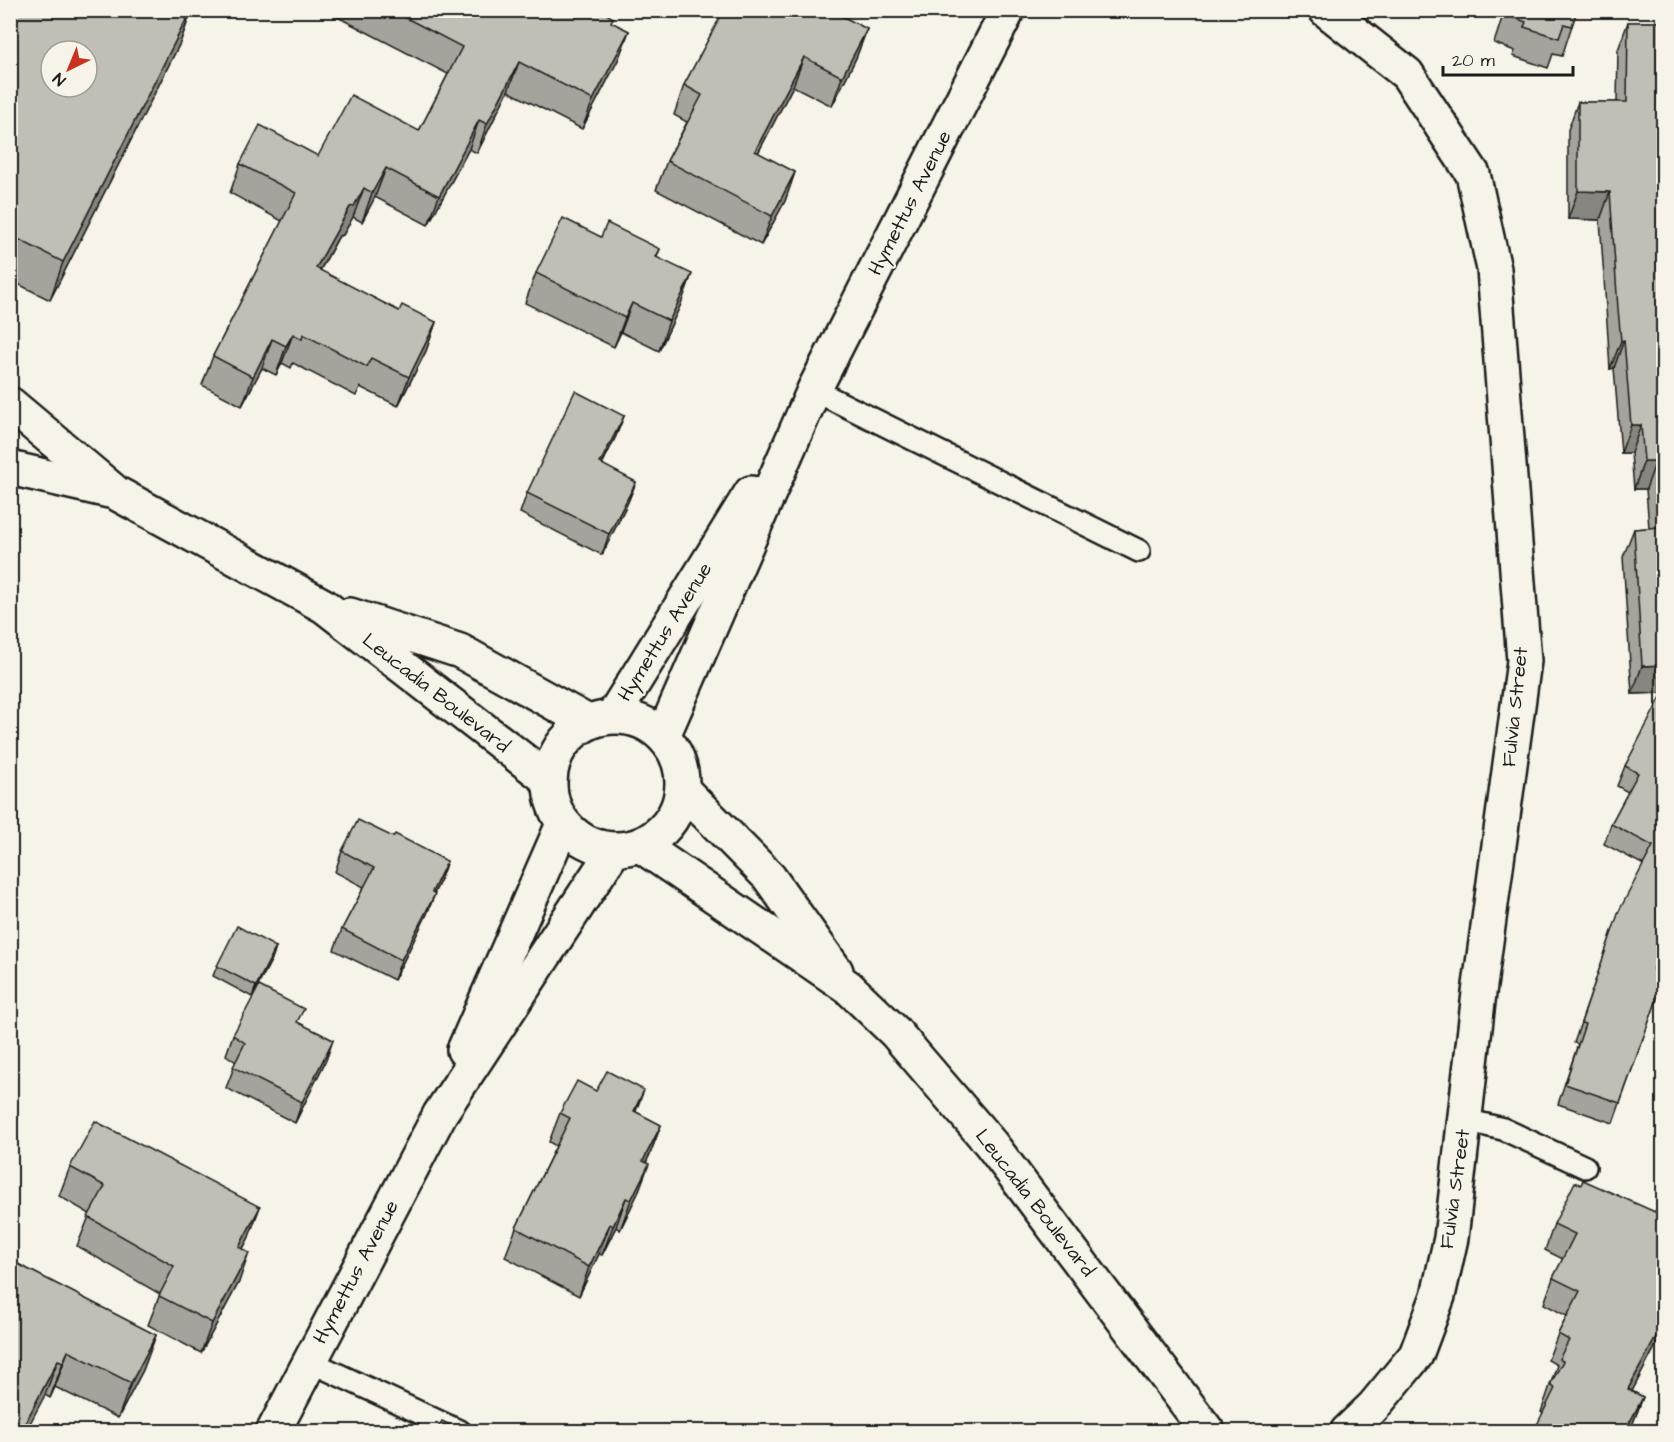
<svg xmlns="http://www.w3.org/2000/svg" width="1674" height="1442" font-family="'Architects Daughter',sans-serif">
  <rect width="100%" height="100%" fill="#f7f3e8"/>
  <filter id="ink" filterUnits="userSpaceOnUse"><feTurbulence type="fractalNoise" baseFrequency=".0167" numOctaves="2"/><feDisplacementMap in="SourceGraphic" scale="12" xChannelSelector="R" yChannelSelector="G"/><feConvolveMatrix kernelMatrix="1 2 1 2 8 2 1 2 1" color-interpolation-filters="sRGB"/></filter>
  <g filter="url(#ink)">
    <g fill="none" stroke-linecap="round" stroke-linejoin="round">
      <defs>
        <g id="lane">
          <polyline points="814,390 1139,551"/>
          <polyline points="1465,1120 1503,1129 1585,1167"/>
          <polyline points="309,1361 461,1432"/>
        </g>
        <polyline id="street" points="1326,10 1407,74 1473,174 1494,269 1524,661 1479,993 1451,1238 1438,1296 1416,1355 1373,1407 1347,1432"/>
        <g id="secondary">
          <polyline points="613,716 751,493"/>
          <polyline points="663,736 814,390 1008,10"/>
          <polyline points="464,1050 563,824"/>
          <polyline points="273,1432 440,1114 614,850"/>
        </g>
        <g id="primary">
          <polyline points="10,404 116,493 324,606 549,780"/>
          <polyline points="10,468 109,491"/>
          <polyline points="350,615 460,651 588,722"/>
          <circle cx="616" cy="783" r="66"/>
          <polyline points="682,789 769,877 836,971"/>
          <polyline points="640,845 848,987 895,1032 991,1144 1208,1432"/>
        </g>
      </defs>
      <use href="#lane" stroke="#1c1c1c" stroke-width="26"/>
      <use href="#street" stroke="#1c1c1c" stroke-width="38"/>
      <use href="#secondary" stroke="#1c1c1c" stroke-width="38"/>
      <use href="#primary" stroke="#1c1c1c" stroke-width="38"/>
      <use href="#lane" stroke="#f7f3e8" stroke-width="21"/>
      <use href="#street" stroke="#f7f3e8" stroke-width="33"/>
      <use href="#secondary" stroke="#f7f3e8" stroke-width="33"/>
      <use href="#primary" stroke="#f7f3e8" stroke-width="33"/>
    </g>
    <g fill="#a5a39c" stroke="#1c1c1c" stroke-width="1.5">
      <polygon points="10,10 192,10 180,43 50,300 10,280"/>
      <polygon points="324,10 600,10 612,23 629,31 618,60 582,129 508,91 477,153 469,149 428,225 375,197 362,222 353,217 343,235 339,236 320,271 399,311 436,322 426,351 398,406 360,387 356,396 293,363 291,368 282,363 276,375 262,368 242,406 202,385 213,356 282,221 230,193 240,164 318,156 419,131 448,74"/>
      <polygon points="720,10 830,10 867,29 856,58 832,106 793,86 758,153 795,172 785,201 761,245 656,190 667,161 687,122 674,115 684,85 723,12"/>
      <polygon points="1498,10 1577,10 1562,56 1553,54 1548,68 1513,56 1515,51 1494,43 1504,12"/>
      <polygon points="1628,22 1664,22 1664,693 1632,694 1623,557 1634,529 1649,528 1646,489 1634,489 1631,453 1621,453 1614,368 1610,369 1608,337 1600,220 1568,219 1568,130 1578,102 1617,102 1618,50"/>
      <polygon points="601,237 660,249 657,257 681,304 659,351 621,332 614,347 525,303 536,273"/>
      <polygon points="624,416 616,436 602,465 636,482 628,502 602,555 520,513 527,493"/>
      <polygon points="1664,696 1664,955 1656,970 1664,979 1613,1123 1558,1104 1578,1044 1574,1043 1612,932 1644,865 1604,844 1611,824 1628,792 1617,786 1625,766"/>
      <polygon points="342,851 440,881 434,894 427,914 394,980 334,950 342,929 364,887 335,872"/>
      <polygon points="276,947 273,957 252,997 213,976 217,966"/>
      <polygon points="299,1023 333,1040 326,1060 295,1123 226,1088 236,1062 226,1055 233,1035"/>
      <polygon points="636,1112 661,1125 650,1154 646,1163 638,1193 620,1230 616,1227 602,1255 599,1254 579,1296 505,1257 516,1228 556,1146 549,1142 560,1113"/>
      <polygon points="70,1167 249,1237 243,1249 239,1282 201,1353 148,1325 160,1294 77,1246 90,1214 59,1196"/>
      <polygon points="1581,1185 1655,1212 1664,1194 1664,1330 1632,1391 1643,1397 1633,1423 1543,1413 1541,1412 1557,1365 1548,1360 1558,1334 1567,1316 1544,1304 1553,1278 1563,1259 1545,1250 1554,1224"/>
      <polygon points="10,1260 156,1335 143,1370 118,1418 55,1387 50,1398 45,1395"/>
    </g>
    <g fill="#86857f" stroke="#1c1c1c" stroke-width="1.5">
      <polygon points="191,10 180,43 50,300 63,262"/>
      <polygon points="867,29 856,58 832,106 842,77"/>
      <polygon points="629,31 618,60 582,129 593,100"/>
      <polygon points="804,57 793,86 744,180 755,151"/>
      <polygon points="519,62 508,91 477,153 487,124"/>
      <polygon points="479,120 469,149 428,225 439,196"/>
      <polygon points="386,168 375,197 362,222 372,193"/>
      <polygon points="795,172 785,201 761,245 772,216"/>
      <polygon points="364,188 353,217 343,235 339,236 305,297 316,268 350,207"/>
      <polygon points="1578,191 1610,192 1600,220 1568,219"/>
      <polygon points="692,274 681,304 659,351 669,321"/>
      <polygon points="632,303 621,332 614,347 625,318"/>
      <polygon points="436,322 426,351 398,406 409,377"/>
      <polygon points="293,334 282,363 276,375 286,346"/>
      <polygon points="272,339 262,368 242,406 253,377"/>
      <polygon points="1624,340 1614,368 1610,369 1621,341"/>
      <polygon points="624,416 616,436 592,484 600,463"/>
      <polygon points="1631,425 1641,425 1631,453 1621,453"/>
      <polygon points="1644,461 1656,461 1646,489 1634,489"/>
      <polygon points="636,482 628,502 602,555 609,534"/>
      <polygon points="1664,665 1664,693 1632,694 1642,666"/>
      <polygon points="447,861 440,881 424,913 432,892"/>
      <polygon points="435,894 427,914 394,980 401,960"/>
      <polygon points="276,947 273,957 252,997 256,986"/>
      <polygon points="1664,949 1664,955 1646,990 1653,970"/>
      <polygon points="333,1040 326,1060 295,1123 302,1102"/>
      <polygon points="644,1090 633,1119 634,1111"/>
      <polygon points="661,1125 650,1154 632,1191 643,1161"/>
      <polygon points="649,1164 638,1193 620,1230 631,1200"/>
      <polygon points="626,1198 616,1227 602,1255 613,1226"/>
      <polygon points="260,1207 249,1237 228,1276 239,1247"/>
      <polygon points="610,1224 599,1254 579,1296 589,1267"/>
      <polygon points="249,1253 239,1282 201,1353 212,1323"/>
      <polygon points="1664,1322 1664,1330 1619,1416 1628,1389"/>
      <polygon points="156,1335 143,1370 118,1418 131,1383"/>
      <polygon points="68,1351 55,1387 50,1398 63,1362"/>
      <polygon points="58,1360 45,1395 26,1431 21,1431"/>
      <polygon points="1643,1397 1633,1423 1629,1431 1625,1431"/>
    </g>
    <g fill="#c0beb5" stroke="#1c1c1c" stroke-width="1.5" fill-rule="evenodd">
      <path d="M10 10H191L63 262 10 235ZM51 51H87V87H51Z"/>
      <polygon points="391,10 600,10 613,18 611,22 629,31 593,100 519,62 487,124 479,120 439,196 386,168 372,193 364,188 354,206 350,207 316,268 399,311 402,305 436,322 409,377 371,358 367,367 303,334 302,339 293,334 286,346 272,339 253,377 213,356 296,193 240,164 260,125 318,156 351,95 419,131 462,47"/>
      <polygon points="724,10 830,10 867,29 842,77 804,57 755,151 795,172 772,216 667,161 702,95 684,85"/>
      <polygon points="1506,10 1577,10 1572,26 1564,24 1559,38 1524,27 1526,22 1504,14"/>
      <polygon points="1628,22 1664,22 1664,665 1642,666 1634,529 1661,527 1656,461 1644,461 1641,425 1631,425 1624,340 1621,341 1618,309 1610,192 1578,191 1578,102 1627,102"/>
      <polygon points="563,218 601,237 607,223 660,249 656,257 692,274 669,321 632,303 625,318 536,273"/>
      <polygon points="575,391 624,416 600,463 636,482 609,534 527,493"/>
      <polygon points="1662,695 1664,696 1664,949 1653,970 1664,973 1664,979 1620,1103 1565,1084 1585,1024 1581,1023 1619,911 1653,846 1611,824 1638,773 1625,766"/>
      <polygon points="358,820 393,837 395,834 447,861 432,892 435,894 401,960 342,929 374,868 342,851"/>
      <polygon points="237,926 276,947 256,986 217,966"/>
      <polygon points="259,986 304,1009 297,1022 333,1040 302,1102 233,1067 245,1043 233,1035"/>
      <polygon points="607,1071 644,1090 634,1111 661,1125 643,1161 649,1164 631,1200 626,1198 613,1226 610,1224 589,1267 516,1228 570,1118 560,1113 577,1081 596,1091"/>
      <polygon points="95,1121 260,1207 239,1247 249,1253 212,1323 159,1296 174,1266 88,1217 105,1186 70,1167"/>
      <polygon points="1583,1180 1655,1212 1664,1194 1664,1322 1628,1389 1643,1397 1625,1431 1534,1431 1555,1388 1550,1385 1563,1361 1559,1359 1569,1340 1558,1334 1580,1291 1553,1278 1575,1234 1554,1224 1575,1182 1581,1185"/>
      <polygon points="10,1260 156,1335 131,1383 68,1351 63,1362 58,1360 21,1431 10,1431"/>
      <polygon points="442,1421 462,1431 436,1431"/>
    </g>
  </g>
  <g text-anchor="middle" dominant-baseline="central" stroke-width="4.5" stroke-linejoin="round" paint-order="stroke">
    <g font-size="20" fill="#1c1c1c" stroke="#f7f3e8">
      <text transform="translate(910 203) rotate(-63)">Hymettus Avenue</text>
      <text transform="translate(665 632) rotate(-58)">Hymettus Avenue</text>
      <text transform="translate(436 693) rotate(38)">Leucadia Boulevard</text>
      <text transform="translate(1515 707) rotate(-84)">Fulvia Street</text>
      <text transform="translate(1455 1189) rotate(-82)">Fulvia Street</text>
      <text transform="translate(1035 1203) rotate(52)">Leucadia Boulevard</text>
      <text transform="translate(356 1272) rotate(-62)">Hymettus Avenue</text>
    </g>
  </g>
  <rect width="1674" height="1442" fill="none" stroke="#f7f3e8" stroke-width="36"/>
  <rect x="18" y="18" width="1638" height="1406" fill="none" stroke="#1c1c1c" stroke-width="2" filter="url(#ink)"/>
  <g transform="translate(69 69) rotate(223)"><circle r="28" fill="#f7f3e8" stroke="#9f9d96" stroke-width="1.5"/>
  <path d="M0-4.5L10 22L0 15L-10 22Z" fill="#c8321e"/>
  <text y="-9" font-size="16" font-weight="bold" text-anchor="middle" fill="#1c1c1c">N</text>
  </g>
  <path d="M1443 66v9h130v-9" fill="none" stroke="#1c1c1c" stroke-width="3"/>
  <text x="1452" y="66" font-size="18" fill="#1c1c1c" stroke="#f7f3e8" stroke-width="4.5" paint-order="stroke">20 m</text>
</svg>
